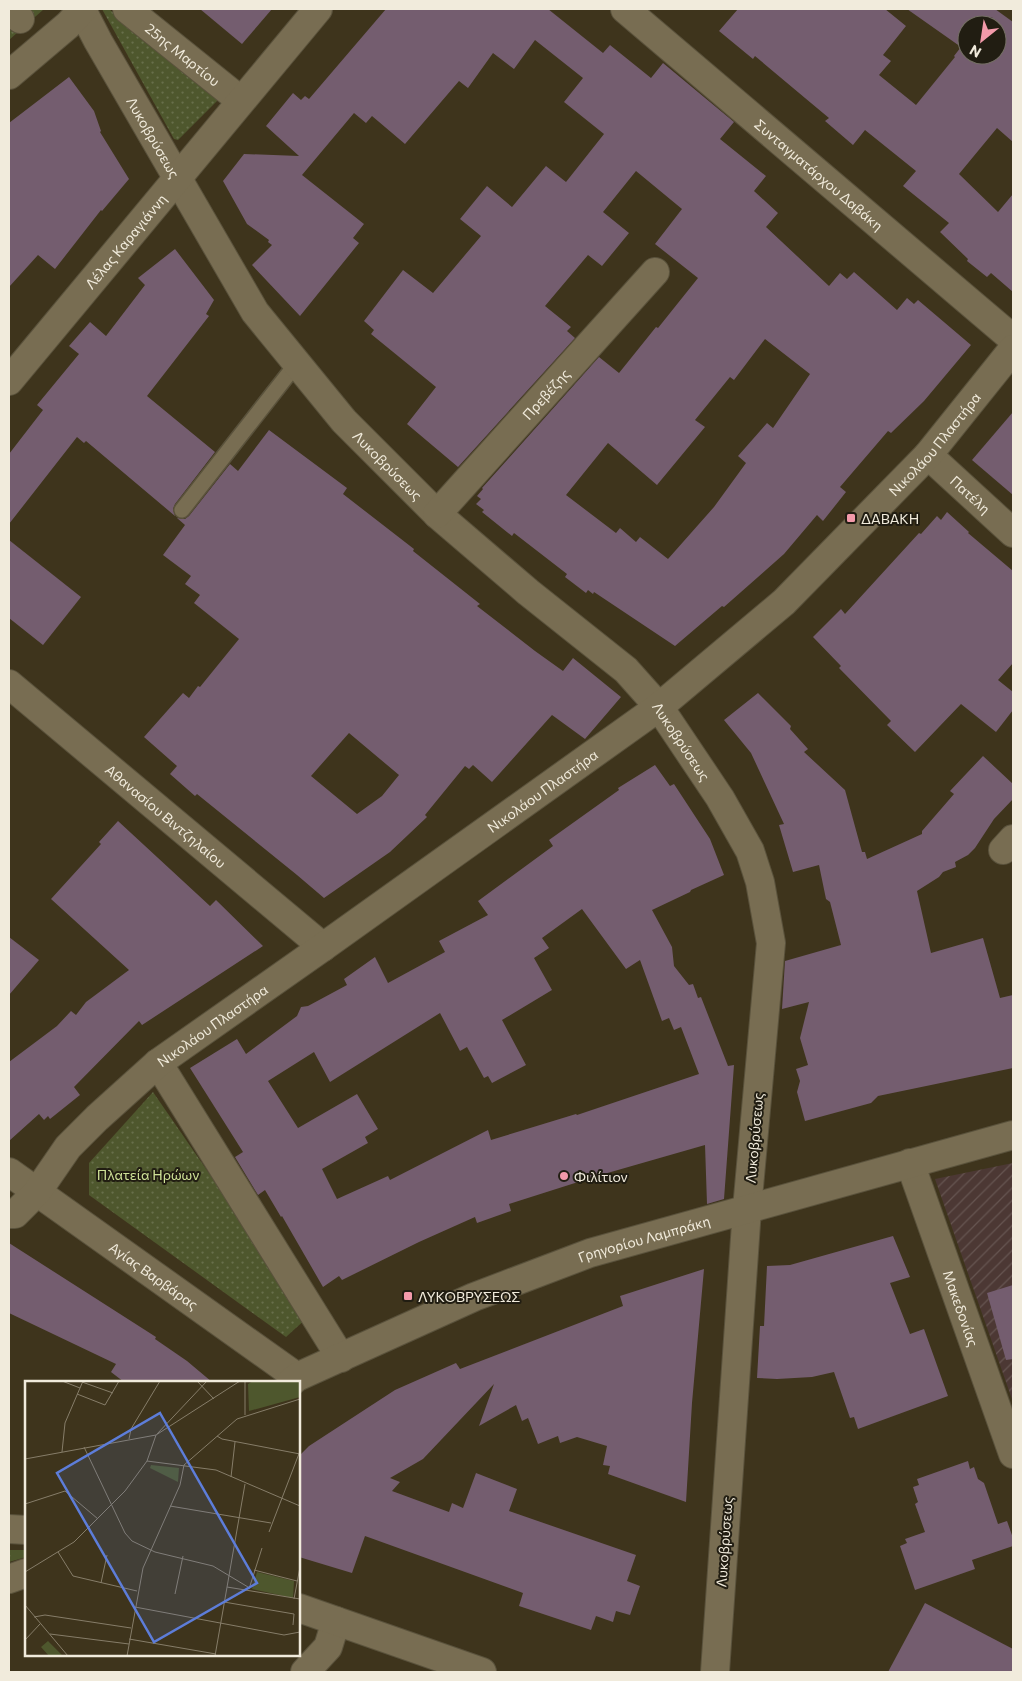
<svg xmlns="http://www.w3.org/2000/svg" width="1022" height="1681" font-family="Commissioner,sans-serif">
  <defs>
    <pattern id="industrial-furrows" width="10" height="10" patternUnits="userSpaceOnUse" patternTransform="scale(1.25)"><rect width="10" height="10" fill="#4c3834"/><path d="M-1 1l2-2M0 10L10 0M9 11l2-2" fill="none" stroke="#665551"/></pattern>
    <pattern id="grass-tufts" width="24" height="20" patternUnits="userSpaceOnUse" patternTransform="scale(1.25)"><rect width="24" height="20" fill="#4e572d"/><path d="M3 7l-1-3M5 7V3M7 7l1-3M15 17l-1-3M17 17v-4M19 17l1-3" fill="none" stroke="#686f4b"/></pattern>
    <pattern id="park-dots" width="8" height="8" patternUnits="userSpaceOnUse" patternTransform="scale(1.25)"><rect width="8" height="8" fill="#4e572d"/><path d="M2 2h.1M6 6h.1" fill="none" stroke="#686f4b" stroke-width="1.8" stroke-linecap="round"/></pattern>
  </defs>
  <rect width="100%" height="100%" fill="#3e341c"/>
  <polygon fill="url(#industrial-furrows)" points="1013,1163 1013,1402 935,1179"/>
  <polygon fill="url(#grass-tufts)" points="9,1550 26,1550 26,1557 9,1562"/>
  <g fill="url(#park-dots)">
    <polygon points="9,9 44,9 9,40"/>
    <polygon points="102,9 109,9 218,100 178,140 174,139"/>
    <polygon points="153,1092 308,1317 286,1337 89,1195 89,1163"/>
  </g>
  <g fill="#745d6f" fill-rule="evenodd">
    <polygon points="200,9 272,9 242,44"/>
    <path d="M386 9H548L603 53 610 45 651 78 663 63 734 122 720 139 766 176 754 191 778 213 766 227 829 286 840 273 847 279 854 272 897 310 907 298 914 304 918 300 971 345 924 401 891 433 888 431 840 487 846 492 823 521 817 515 784 554 724 607 722 606 675 646 594 592 593 594 588 590 586 593 565 577 567 574 514 533 512 536 482 512 484 510 476 504 481 499 477 496 483 489 482 488 599 357 619 373 656 327 658 328 698 278 655 244 682 209 636 171 603 212 629 233 602 266 588 255 545 306 571 327 567 331 575 338 458 467 407 424 436 387 371 334 374 330 364 321 403 270 433 293 481 236 460 219 487 186 512 207 546 166 566 182 604 134 564 102 583 78 535 40 514 69 493 53 468 88 459 81 405 144 372 116 366 123 354 113 302 175 364 224 353 238 359 243 300 316 252 265 272 245 268 242 269 240 247 224 223 181 244 154 299 156 266 126 293 93 301 100 305 96 309 99ZM765 339 810 374 773 428 767 423 738 456 746 463 714 507 668 559 640 537 636 542 620 528 616 533 566 495 608 443 657 485 705 427 695 420 730 377 734 380Z"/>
    <path d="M738 9H885L906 26 883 55 891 61 879 75 916 105 955 57 954 56 961 47 907 9H995L1013 22V142L997 128 959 174 998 212 1013 194V292L991 273 987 277 967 261 968 259 940 232 949 223 903 186 916 171 865 130 853 145 825 121 829 118 805 98 755 56 753 59 719 31ZM967 25H997V55H967Z"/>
    <polygon points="69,77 94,111 101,131 100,132 129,179 102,211 101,210 55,269 38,255 9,287 9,123"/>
    <polygon points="175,249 214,300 206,314 209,316 147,396 215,452 175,504 173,509 175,516 86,441 84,443 77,437 9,524 9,454 43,410 37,405 79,354 69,346 90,322 106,336 145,285 138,278"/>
    <polygon points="1013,412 1013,495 972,460"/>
    <path d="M269 430 347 488 343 494 414 549 413 551 480 604 477 606 535 651 563 671 573 658 621 697 585 739 552 715 492 782 473 765 469 769 465 766 425 815 427 817 390 852 324 898 297 875 197 794 195 796 170 774 177 766 144 737 183 693 189 698 198 686 200 687 239 639 194 603 200 595 185 584 191 576 163 555 185 525 177 518 185 519 189 516 230 464 238 471ZM349 733 399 775 382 796 357 814 311 776Z"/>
    <polygon points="947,512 969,532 968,533 1013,571 1013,663 998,680 1013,692 1013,710 996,732 961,704 915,752 887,725 891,721 839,668 841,666 813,637 841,609 845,614 919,533 921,534 937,516 941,520"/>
    <polygon points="9,540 81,597 43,645 9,618"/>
    <polygon points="758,693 791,726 790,729 808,749 804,752 845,790 862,852 865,852 867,859 922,834 922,831 954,794 950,791 983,756 1013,784 1013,799 994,819 975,848 968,855 955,862 956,867 943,872 939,877 917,891 931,953 983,938 1000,998 1013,995 1013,1068 878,1096 871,1103 805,1121 797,1092 800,1081 796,1069 808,1065 800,1038 809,1002 782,1009 785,961 841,945 830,902 826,899 819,865 793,872 779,825 784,824 751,753 724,720"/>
    <path d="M655 765 670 786 674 784 710 839 724 875 691 890 690 892 652 910 672 947 674 966 689 985 693 984 698 998 701 997 728 1066 734 1065 724 1199 707 1204 705 1145 597 1176 509 1204 511 1211 477 1223 475 1217 419 1242 342 1280 339 1276 323 1287 282 1216 281 1217 265 1190 258 1195 235 1157 243 1152 190 1068 237 1039 246 1054 297 1016 301 1007 308 1006 347 985 344 979 375 957 388 983 445 952 439 941 488 915 478 901 553 846 549 840 619 790 618 788ZM582 909 626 969 640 960 662 1021 669 1018 674 1030 681 1027 699 1074 577 1115 576 1114 491 1140 488 1130 390 1180 388 1176 337 1199 322 1169 368 1143 365 1137 378 1129 357 1094 298 1128 268 1081 314 1052 330 1082 440 1013 460 1051 467 1047 484 1078 488 1076 492 1083 526 1065 502 1020 552 990 534 958 549 948 542 938Z"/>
    <polygon points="118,821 210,906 216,900 263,946 142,1025 139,1021 74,1087 80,1095 50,1119 48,1116 44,1120 39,1114 9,1141 9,1062 57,1026 71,1011 76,1015 86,1002 129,970 51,899 101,844 99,842"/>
    <polygon points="9,937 39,960 9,995"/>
    <polygon points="893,1236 910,1277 890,1283 910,1334 924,1329 948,1396 858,1429 854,1417 850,1418 834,1372 812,1377 777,1379 757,1378 760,1326 764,1326 767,1266 790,1265"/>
    <polygon points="9,1243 156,1337 155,1339 187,1361 212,1382 124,1382 111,1372 116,1364 9,1313"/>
    <polygon points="704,1269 692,1403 686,1502 608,1474 610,1466 603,1465 607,1446 577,1437 560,1443 558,1436 538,1444 528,1418 522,1421 516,1405 479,1426 494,1384 423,1459 390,1478 400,1482 392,1491 449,1512 452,1503 463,1508 476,1473 517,1489 509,1511 636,1555 627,1581 640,1586 630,1615 616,1611 613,1622 596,1616 591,1630 519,1606 523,1593 365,1536 352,1573 299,1557 299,1456 309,1446 395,1390 456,1363 460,1369 623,1306 620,1296"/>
    <polygon points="1013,1285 1013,1359 1006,1360 987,1293"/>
    <polygon points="968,1461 970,1469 974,1467 978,1479 984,1483 998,1524 1007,1521 1013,1538 1013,1546 972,1560 975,1569 915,1590 900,1546 907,1543 905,1539 925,1532 915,1504 918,1502 913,1487 919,1485 917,1479"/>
    <polygon points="925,1603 1013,1649 1013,1672 888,1672"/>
  </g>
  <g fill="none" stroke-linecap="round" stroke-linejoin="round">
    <defs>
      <polyline id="lane" points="182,510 297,363"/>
      <g id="street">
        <polyline points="9,9 20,19"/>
        <path id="s1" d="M127 9 240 100"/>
        <path id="s2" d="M625 9 1013 339"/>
        <path id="s3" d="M82 10 98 41 255 312 344 421 437 514 528 592 626 670 659 707 720 798 750 851 760 882 771 943 747 1209 715 1672"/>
        <polyline points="9,75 68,25 83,9"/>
        <path id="s4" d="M9 381 318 9"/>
        <path id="s5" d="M928 455 1013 533"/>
        <path id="s6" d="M437 514 655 272"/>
        <path id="s7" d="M9 684 323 947"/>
        <polyline points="1003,850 1013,839"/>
        <polyline points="158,1063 341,1358"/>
        <path id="s8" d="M910 1163 1013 1454"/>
        <path id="s9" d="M9 1172 297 1377"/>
        <path id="s10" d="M9 1214H15L37 1192 68 1147 97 1118 158 1063 323 947 659 707 784 602 928 455 1013 349"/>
        <polyline points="9,1579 26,1573"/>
        <polyline points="305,1672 328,1647 336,1621"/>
      </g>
      <g id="secondary">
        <path id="s11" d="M291 1382 297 1377 474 1297 590 1253 1013 1135"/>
        <polyline points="9,1529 26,1530"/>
        <polyline points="299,1608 482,1672"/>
      </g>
    </defs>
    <use href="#lane" stroke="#5a523c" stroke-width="18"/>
    <use href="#street" stroke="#5a523c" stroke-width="30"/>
    <use href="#secondary" stroke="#5a523c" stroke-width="30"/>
    <use href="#lane" stroke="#786d52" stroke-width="15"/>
    <use href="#street" stroke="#786d52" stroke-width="28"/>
    <use href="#secondary" stroke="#786d52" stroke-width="28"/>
  </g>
  <g fill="#f39aaa" stroke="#211d12" stroke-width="2">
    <rect x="846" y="513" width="10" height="10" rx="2.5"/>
    <circle cx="564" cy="1176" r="5"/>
    <rect x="403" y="1291" width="10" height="10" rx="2.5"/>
  </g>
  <g text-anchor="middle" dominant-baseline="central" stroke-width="4" stroke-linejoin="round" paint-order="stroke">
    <g font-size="14" fill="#f1ebdc" stroke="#211d12">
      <text stroke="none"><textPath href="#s1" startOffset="72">25ης Μαρτίου</textPath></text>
      <text stroke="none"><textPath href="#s3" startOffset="146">Λυκοβρύσεως</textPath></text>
      <text stroke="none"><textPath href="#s2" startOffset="255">Συνταγματάρχου Δαβάκη</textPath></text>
      <text stroke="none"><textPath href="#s4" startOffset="182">Λέλας Καραγιάννη</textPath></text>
      <text stroke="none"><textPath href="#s6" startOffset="162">Πρεβέζης</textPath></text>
      <text stroke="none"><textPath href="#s10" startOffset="1211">Νικολάου Πλαστήρα</textPath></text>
      <text stroke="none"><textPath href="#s3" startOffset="551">Λυκοβρύσεως</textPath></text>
      <text stroke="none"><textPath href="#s5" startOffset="58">Πατέλη</textPath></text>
      <text stroke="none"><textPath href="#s3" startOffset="956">Λυκοβρύσεως</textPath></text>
      <text stroke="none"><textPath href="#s10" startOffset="686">Νικολάου Πλαστήρα</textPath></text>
      <text stroke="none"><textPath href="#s7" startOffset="205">Αθανασίου Βιντζηλαίου</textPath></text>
      <text stroke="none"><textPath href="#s10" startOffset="281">Νικολάου Πλαστήρα</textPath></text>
      <text transform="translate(754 1138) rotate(-85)">Λυκοβρύσεως</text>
      <text stroke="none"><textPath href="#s11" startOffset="382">Γρηγορίου Λαμπράκη</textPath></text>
      <text stroke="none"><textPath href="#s9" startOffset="178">Αγίας Βαρβάρας</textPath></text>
      <text stroke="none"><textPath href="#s8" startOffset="154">Μακεδονίας</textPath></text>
      <text transform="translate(724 1542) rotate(-86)">Λυκοβρύσεως</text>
    </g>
    <g font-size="14" fill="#f1ebdc" stroke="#211d12" text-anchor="start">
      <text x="861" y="518">ΔΑΒΑΚΗ</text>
      <text x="574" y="1176">Φιλίτιον</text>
      <text x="418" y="1296">ΛΥΚΟΒΡΥΣΕΩΣ</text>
    </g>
    <g font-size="14" fill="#cfe297" stroke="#211d12">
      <text x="148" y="1174">Πλατεία Ηρώων</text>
    </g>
  </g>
  <g transform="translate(25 1381)">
    <rect width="275" height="275" fill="#3e341c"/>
    <path d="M126 84 154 87 153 101 125 87ZM232 191 269 200 268 217 227 208Z" fill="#4e572d"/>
    <path d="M228 0H274L275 16 224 30 223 3ZM23 260 37 274 36 275H24L16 266Z" fill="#4e572d"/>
    <path fill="none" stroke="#867d69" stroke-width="1" d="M37 0 55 7M172 0 189 18M220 0V34M57 1 88 12M52 13 80 24 94 0M132 53 182 0M192 55 197 58 275 73M104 58 106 48 135 0M59 66 100 152 107 160 130 171 188 185 223 206M37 71 40 42 58 0M0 78 131 54 215 0M122 80 191 89 275 125M159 84 212 38 275 18M206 96 210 61M0 123 40 110 73 138M145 125 246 142M244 151 275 70M33 171 48 195 112 210M229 189 272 200M0 191 49 161 100 110 122 80 131 54M76 202 82 174M202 206 275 218M224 208 237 167M150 213 158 175M269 218 275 186M199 221 269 233 268 244M0 224 43 275M110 226 259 254 275 251M9 236 20 234 106 247M25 253 104 263M104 258 191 273M0 259 15 243M102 275 118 187 155 104 159 84M190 275 220 103"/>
    <path fill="#5d7dd9" fill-opacity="0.15" stroke="#5d7dd9" stroke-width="2.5" d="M135 32 232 202 129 261 32 92Z"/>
    <rect width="275" height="275" fill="none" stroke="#f1ebdc" stroke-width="2.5"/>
  </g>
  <rect width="1022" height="1681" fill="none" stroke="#f1ebdc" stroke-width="20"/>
  <g transform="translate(982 40) rotate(210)"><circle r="24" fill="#211d12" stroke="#746f63"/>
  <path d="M0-4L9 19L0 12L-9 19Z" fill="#f39aaa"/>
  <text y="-8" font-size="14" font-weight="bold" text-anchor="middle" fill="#f1ebdc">N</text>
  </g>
</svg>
